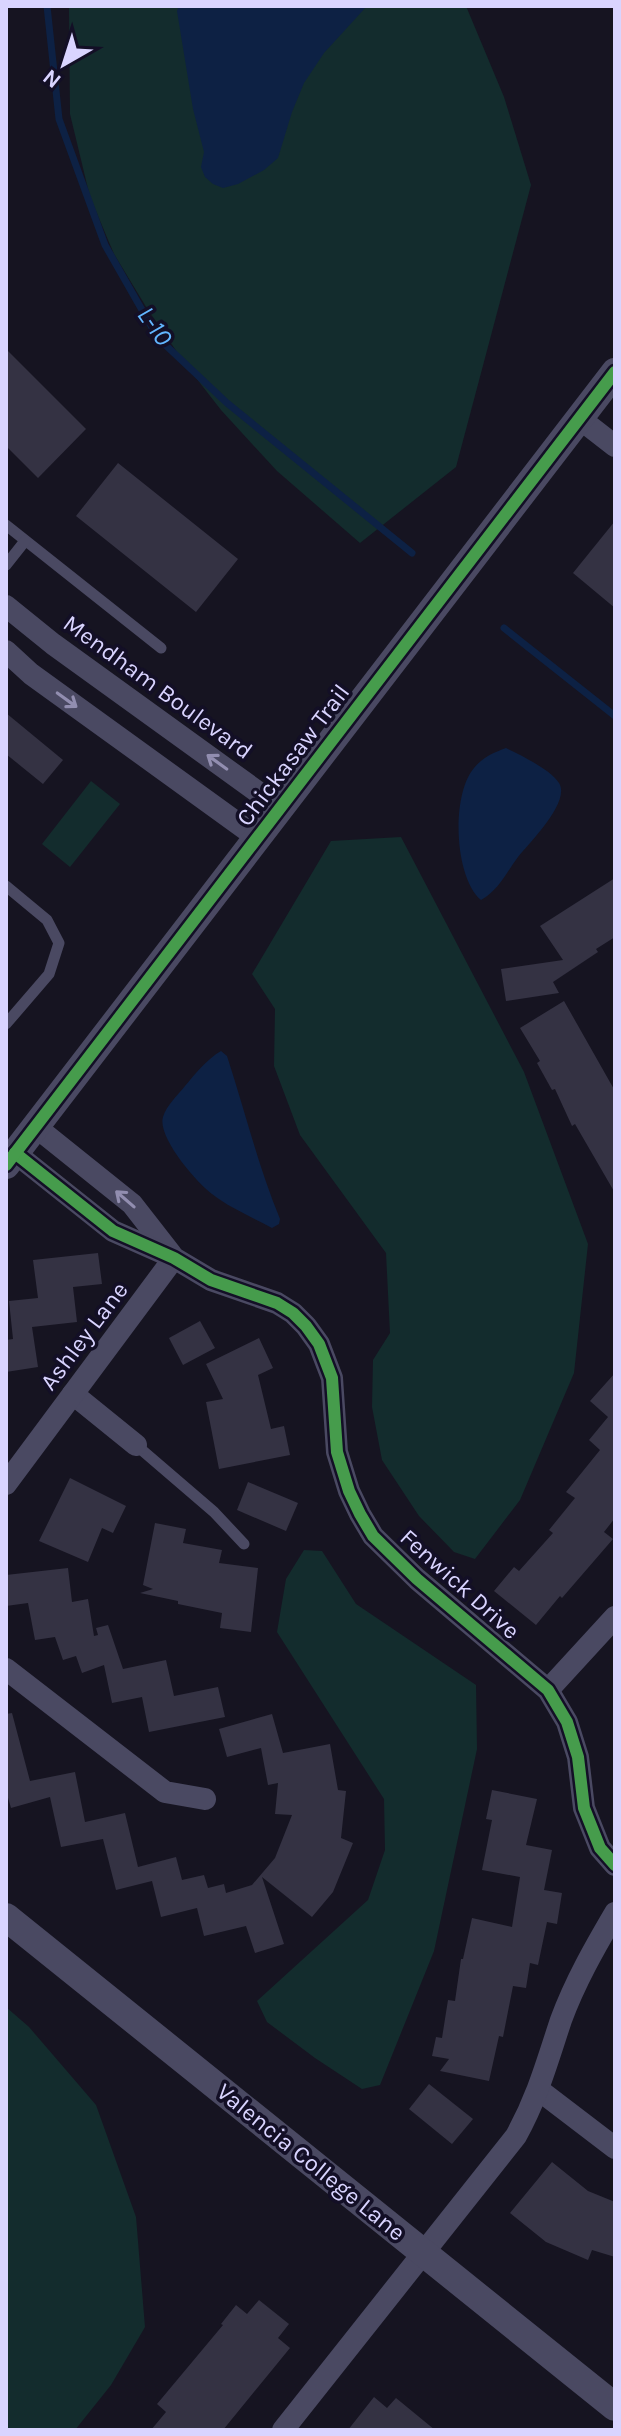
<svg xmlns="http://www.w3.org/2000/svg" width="621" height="2436" font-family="Karla,sans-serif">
  <rect width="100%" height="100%" fill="#161421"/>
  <g fill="#132c2d">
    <polygon points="69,6 466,6 504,97 531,185 456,467 360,543 277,471 221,410 186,365 148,310 114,254 90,197 70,114"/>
    <polygon points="91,781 120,804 70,867 42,844"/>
    <polygon points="401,837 524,1072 588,1244 574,1373 520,1500 475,1559 454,1552 419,1516 382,1460 372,1407 373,1360 390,1333 386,1253 300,1135 274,1066 275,1009 252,974 331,841"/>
    <polygon points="304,1550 322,1551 356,1604 476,1685 477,1749 434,1951 380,2085 362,2089 315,2058 267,2022 257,2001 368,1900 385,1850 384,1799 277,1632 286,1579"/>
    <polygon points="6,2007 29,2027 96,2105 136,2217 145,2327 111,2385 75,2430 6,2430"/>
  </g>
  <g fill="#0d2144">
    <polygon points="179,6 367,6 324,53 304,83 292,112 278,158 264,170 238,184 223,188 213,184 205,177 201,167 204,152 193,109 177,11"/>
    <path d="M506 748C520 755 550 769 559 783 571 802 529 843 518 857 506 873 499 890 481 900 454 877 451 795 474 768 483 757 493 753 506 748Z"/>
    <path d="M221 1051 227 1056C245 1111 258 1166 280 1219L279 1224 272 1228C252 1217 230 1208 212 1194 196 1182 157 1137 163 1117 166 1106 178 1095 185 1086 195 1074 207 1059 221 1051Z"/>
  </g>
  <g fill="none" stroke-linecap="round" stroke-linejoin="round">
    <g stroke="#0d2144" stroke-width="7">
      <polyline points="47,6 59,119 105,245 158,338 227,403 412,553"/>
      <polyline points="504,628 615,716"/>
    </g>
  </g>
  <g fill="#343243">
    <polygon points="6,349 86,429 38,478 6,446"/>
    <polygon points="118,463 238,559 196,612 76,516"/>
    <polygon points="615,521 615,608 573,573"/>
    <polygon points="6,713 63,760 43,784 6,754"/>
    <polygon points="615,878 615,937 596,949 598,952 553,982 559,993 506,1001 501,969 563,960 540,926"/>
    <polygon points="564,1001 615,1091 615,1193 575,1124 572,1126 555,1089 552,1090 537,1063 540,1061 520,1028"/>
    <polygon points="98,1253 102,1284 73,1287 77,1322 32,1327 38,1367 6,1372 6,1340 13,1339 9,1301 38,1298 33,1260"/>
    <polygon points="200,1321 215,1348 183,1365 169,1338"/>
    <polygon points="259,1338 273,1368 258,1375 271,1429 284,1426 290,1455 219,1469 206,1402 223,1399 206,1364"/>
    <polygon points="615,1373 615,1518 604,1532 613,1539 562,1598 560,1596 536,1625 494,1591 514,1567 519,1571 553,1533 549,1530 575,1498 566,1492 600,1450 589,1440 608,1417 590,1401"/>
    <polygon points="70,1478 126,1506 113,1533 102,1528 88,1562 39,1541"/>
    <polygon points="248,1482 298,1503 286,1531 237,1510"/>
    <polygon points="155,1523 186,1529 183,1543 222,1550 219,1563 258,1568 251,1632 220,1628 222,1613 178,1604 178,1601 140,1593 153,1589 143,1585"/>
    <polygon points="68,1568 72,1602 88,1599 94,1636 98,1635 96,1628 108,1625 123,1669 166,1660 174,1696 218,1687 225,1717 149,1732 142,1697 112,1703 104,1665 82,1673 76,1656 63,1660 55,1637 35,1640 28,1603 6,1606 6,1575"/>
    <polygon points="12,1713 30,1781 75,1772 85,1822 125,1813 138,1867 176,1857 182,1880 204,1875 208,1888 224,1884 226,1893 252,1885 275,1858 292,1815 275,1814 278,1783 268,1785 261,1748 227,1757 219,1729 272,1714 283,1753 330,1744 338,1790 346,1791 341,1838 353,1843 333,1892 312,1917 262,1877 284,1944 255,1953 246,1926 204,1936 197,1908 161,1917 152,1881 116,1890 103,1839 61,1847 50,1797 11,1808 6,1791 6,1714"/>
    <polygon points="492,1790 537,1799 526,1845 552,1850 544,1890 562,1893 557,1924 547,1922 538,1965 530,1963 526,1988 513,1986 503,2037 499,2036 489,2081 440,2071 449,2059 432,2056 436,2037 442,2038 448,2000 455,2001 461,1959 463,1959 472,1918 512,1927 520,1877 482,1870 492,1820 486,1819"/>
    <polygon points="429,2084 473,2119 452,2144 409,2109"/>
    <polygon points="552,2162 588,2191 615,2202 615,2257 592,2250 588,2260 546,2242 510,2213"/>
    <polygon points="259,2300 289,2324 278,2338 290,2348 223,2430 151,2430 166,2412 157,2404 223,2325 221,2324 236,2305 247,2314"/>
    <polygon points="374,2397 387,2408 396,2398 435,2430 348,2430"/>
  </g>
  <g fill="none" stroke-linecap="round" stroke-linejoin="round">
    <g stroke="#4a4962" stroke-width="11">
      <polyline points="6,525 161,648"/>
      <polyline points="6,565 25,541"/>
      <polyline points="6,886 47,920 59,943 49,974 6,1024"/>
      <polyline points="136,1445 214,1512 244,1544"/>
    </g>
    <g stroke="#4a4962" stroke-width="22">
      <polyline points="579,418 615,446"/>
      <polyline points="6,606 53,644 280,808"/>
      <polyline points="6,651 31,674 258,838"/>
      <polyline points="36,1127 132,1204 171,1254"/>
      <polyline points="15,1153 113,1231 174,1258 211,1280 277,1303 293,1313 306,1326 319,1344 332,1378 337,1452 349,1491 360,1514 373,1536 417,1579 548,1690 567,1722 578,1757 584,1808 600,1848 615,1865"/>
      <polyline points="73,1394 136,1445"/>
      <polyline points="6,1484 174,1258"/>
      <polyline points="6,1669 165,1792 205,1799"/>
      <polyline points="548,1690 615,1617"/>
      <polyline points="539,2090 615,2148"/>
      <path d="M283 2430 516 2136C538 2096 547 2062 561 2020 575 1982 595 1947 615 1913"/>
    </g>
    <g stroke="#4a4962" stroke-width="28">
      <polyline points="6,1165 615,372"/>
      <polyline points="6,1917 615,2407"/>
    </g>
    <defs>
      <g id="cycleway">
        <polyline points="15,1153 113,1231 174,1258 211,1280 277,1303 293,1313 306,1326 319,1344 332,1378 337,1452 349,1491 360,1514 373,1536 417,1579 548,1690 567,1722 578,1757 584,1808 600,1848 615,1865"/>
        <polyline points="6,1165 615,372"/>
      </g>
    </defs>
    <use href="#cycleway" stroke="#130f26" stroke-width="17"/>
    <use href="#cycleway" stroke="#469c4c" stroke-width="12"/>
  </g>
  <defs><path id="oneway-shaft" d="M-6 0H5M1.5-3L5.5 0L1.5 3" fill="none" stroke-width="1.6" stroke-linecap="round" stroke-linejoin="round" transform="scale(2)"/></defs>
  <g stroke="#928eb0">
    <use href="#oneway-shaft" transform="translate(67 700) rotate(36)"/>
    <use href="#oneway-shaft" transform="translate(217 762) rotate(-144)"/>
    <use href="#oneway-shaft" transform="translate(125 1199) rotate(-139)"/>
  </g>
  <g text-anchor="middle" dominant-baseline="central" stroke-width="7" stroke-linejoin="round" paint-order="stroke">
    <g font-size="24" fill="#d9d4ff" stroke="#130f26">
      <text transform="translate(158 687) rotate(36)">Mendham Boulevard</text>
      <text transform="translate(293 755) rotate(-53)">Chickasaw Trail</text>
      <text transform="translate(84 1336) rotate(-53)">Ashley Lane</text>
      <text transform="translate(460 1584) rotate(42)">Fenwick Drive</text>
      <text transform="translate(311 2162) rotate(39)">Valencia College Lane</text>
    </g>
    <g font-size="26" font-style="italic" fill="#62b6ff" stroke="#130f26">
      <text transform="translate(155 326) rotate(55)">L-10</text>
    </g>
  </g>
  <rect width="621" height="2436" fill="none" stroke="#d9d4ff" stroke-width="16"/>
  <g transform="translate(64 64) rotate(219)" stroke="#130f26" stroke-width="6" paint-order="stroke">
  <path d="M0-6L14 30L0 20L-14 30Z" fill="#d9d4ff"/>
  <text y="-12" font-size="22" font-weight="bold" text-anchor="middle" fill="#d9d4ff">N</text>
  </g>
</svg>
